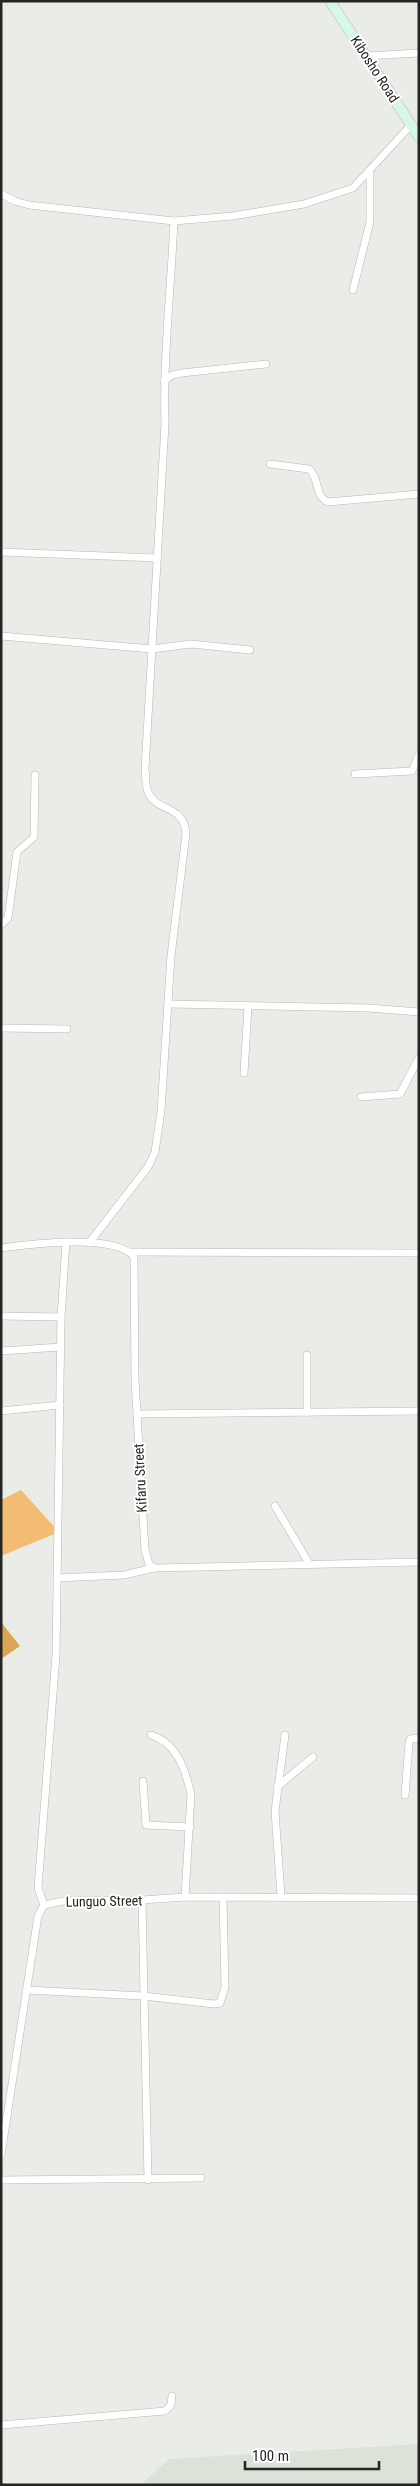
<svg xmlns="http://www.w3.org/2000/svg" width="420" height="2486" font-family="'Roboto Condensed',sans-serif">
  <rect width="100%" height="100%" fill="#eaece8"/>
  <polygon fill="#dce2d7" points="419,2444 419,2485 141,2485 169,2459"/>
  <polygon fill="#f2bd72" points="21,1490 59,1532 1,1556 1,1500"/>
  <polygon fill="#dba556" points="1,1622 20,1646 1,1659"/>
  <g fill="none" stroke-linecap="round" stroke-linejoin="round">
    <defs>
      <g id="street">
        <polyline points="366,56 419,53"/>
        <polyline points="1,194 15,201 29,205 174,221 233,216 304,204 353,188 411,125"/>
        <polyline points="353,290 370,222 370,173"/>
        <polyline points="164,381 172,375 182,373 266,364"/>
        <path d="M270 464 309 469C320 478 314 496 328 502L419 494"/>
        <polyline points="1,552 157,558"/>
        <polyline points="1,636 152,649 191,644 250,650"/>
        <polyline points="355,774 412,771 419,755"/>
        <polyline points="1,925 8,918 17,852 34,837 35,775"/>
        <polyline points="170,1004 369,1008 419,1012"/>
        <polyline points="1,1028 67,1029"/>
        <polyline points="244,1073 248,1007"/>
        <polyline points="361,1097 400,1094 419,1058"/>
        <path d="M89 1243 148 1167 155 1152 161 1111 171 956 186 834C184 804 157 813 148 792 145 785 146 776 145 769L165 424C163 356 171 288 174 221"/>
        <path d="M1 1248C29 1244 116 1233 134 1257L135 1380 145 1550 149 1564 154 1568 419 1562"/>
        <polyline points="130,1252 419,1253"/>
        <polyline points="1,1316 61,1317 56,1655 38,1888 44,1905"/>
        <polyline points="61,1317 66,1242"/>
        <polyline points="1,1351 61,1347"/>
        <polyline points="307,1355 307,1412"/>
        <polyline points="1,1411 60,1405"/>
        <polyline points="137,1414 419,1411"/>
        <polyline points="275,1506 310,1565"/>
        <polyline points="57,1578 124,1575 154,1568"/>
        <path d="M151 1735C177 1743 185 1769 191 1794L185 1897"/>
        <polyline points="143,1781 146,1825 190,1827"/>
        <polyline points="277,1787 313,1757"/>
        <polyline points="405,1795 409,1743 410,1739 419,1738"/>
        <polyline points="281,1896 275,1811 285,1735"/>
        <polyline points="142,1900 148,2180"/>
        <polyline points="26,1990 143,1996 214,2004 220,2003 225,1987 223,1897"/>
        <polyline points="1,2155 38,1916 44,1905 63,1901 142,1900 185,1897 419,1898"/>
        <polyline points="1,2180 201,2178"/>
        <polyline points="1,2425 165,2411 171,2405 172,2396"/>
      </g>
      <polyline id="secondary" points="330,1 419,137"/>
    </defs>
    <use href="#street" stroke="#b6b8b5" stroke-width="8"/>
    <use href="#secondary" stroke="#b6b8b5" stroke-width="11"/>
    <use href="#street" stroke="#fff" stroke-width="7"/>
    <use href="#secondary" stroke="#d7f8e6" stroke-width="10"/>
  </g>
  <g text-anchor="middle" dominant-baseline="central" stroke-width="4" stroke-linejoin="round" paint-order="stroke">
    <g font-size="14" fill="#252624" stroke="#fff">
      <text transform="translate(375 69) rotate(57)">Kibosho Road</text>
      <text transform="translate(140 1478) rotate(-93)">Kifaru Street</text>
      <text transform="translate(104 1901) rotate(-1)">Lunguo Street</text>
    </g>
  </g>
  <rect width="420" height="2486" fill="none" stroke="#252624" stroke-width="5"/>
  <path d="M245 2461v8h134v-8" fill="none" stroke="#252624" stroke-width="2.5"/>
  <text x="252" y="2461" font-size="15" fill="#252624" stroke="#ffffff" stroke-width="4" paint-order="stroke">100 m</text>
</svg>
